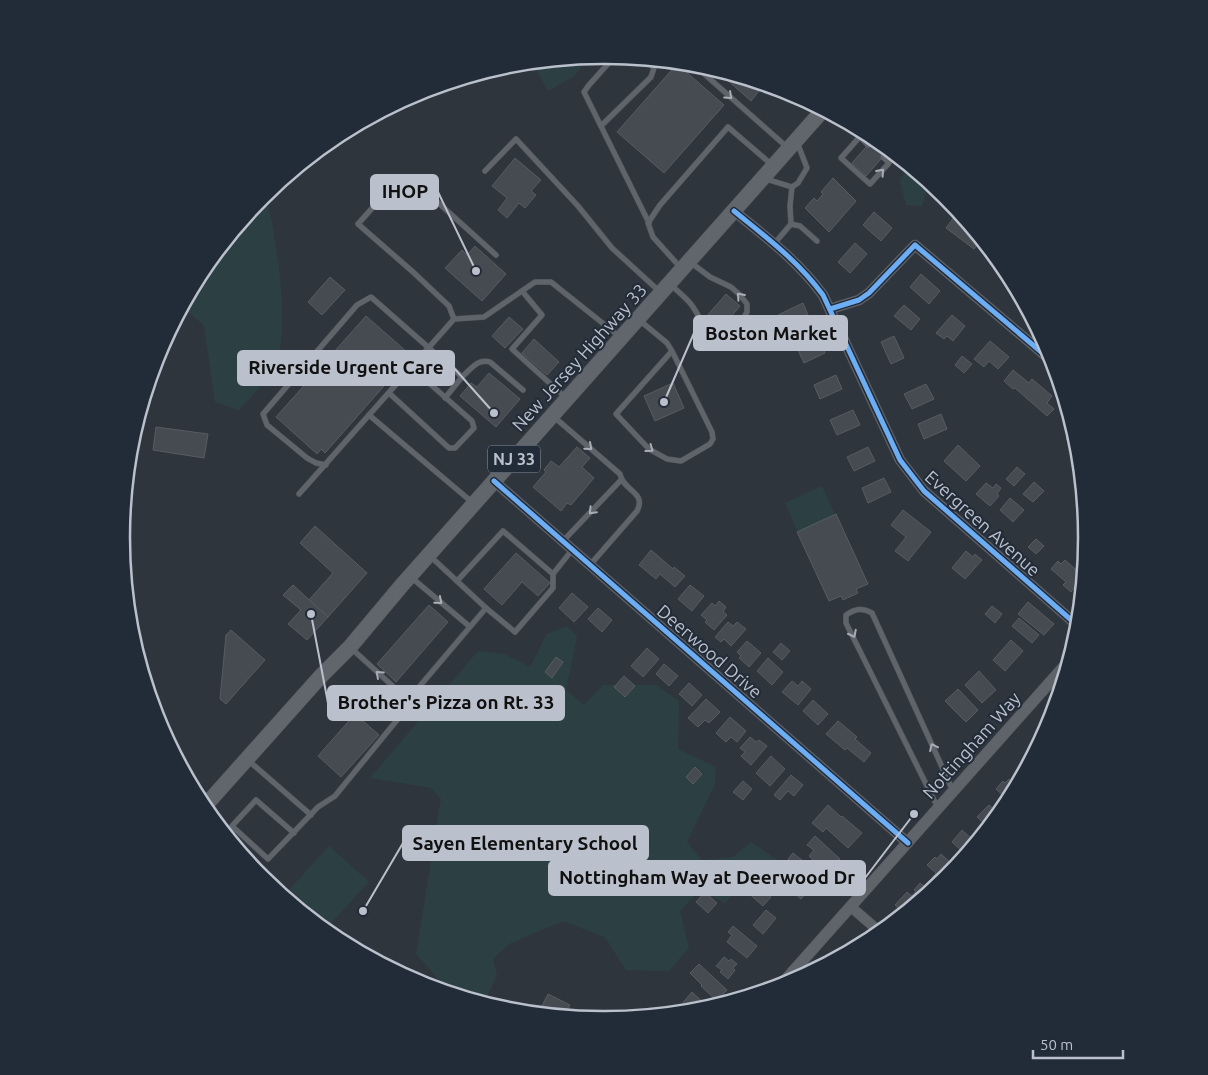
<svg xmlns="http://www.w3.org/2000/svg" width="1208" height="1075" font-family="Ubuntu,sans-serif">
  <rect width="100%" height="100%" fill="#2f353c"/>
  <g fill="#2c4043">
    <polygon points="590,56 574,76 548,91 532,62"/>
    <polygon points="906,164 929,183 922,206 906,205 900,181 907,169"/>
    <path d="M266 193C275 234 294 336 272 371 263 385 250 398 239 410L215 402 204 325 182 308 203 269Z"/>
    <polygon points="822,486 835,515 798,532 785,503"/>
    <polygon points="567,626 577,637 566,690 584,705 603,685 656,685 679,701 678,749 716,767 715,784 687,842 702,860 733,857 751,842 779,861 772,880 749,878 725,903 700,890 680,911 689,948 669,971 626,970 605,937 563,921 509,944 493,959 497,975 484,1003 451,993 416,954 441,799 431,788 370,778 478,651 504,654 530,667 547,634"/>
    <polygon points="329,846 369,882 329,925 290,889"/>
  </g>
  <g fill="#464a51" stroke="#575c64">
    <polygon points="677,64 724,105 664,173 617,132"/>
    <polygon points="716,70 769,86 767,88 764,85 751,101"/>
    <polygon points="874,138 889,150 866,176 852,163"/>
    <polygon points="515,158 541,180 531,191 536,195 525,208 519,203 507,218 498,210 507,198 492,186"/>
    <polygon points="833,178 856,201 829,232 805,208 814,198 817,201 823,194 821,192"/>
    <polygon points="874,212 892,228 881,241 863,225"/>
    <polygon points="955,216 971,228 981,240 974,249 946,228"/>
    <polygon points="855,243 867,254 850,273 838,262"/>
    <polygon points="475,246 506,274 482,301 445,268 462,250 467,255"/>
    <polygon points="993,255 1005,270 1008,275 989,260"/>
    <polygon points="921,274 940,291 929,304 910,287"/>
    <polygon points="330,277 345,290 322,315 308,302"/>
    <polygon points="726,294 740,306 720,330 706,317"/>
    <polygon points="803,303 810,320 786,331 778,315"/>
    <polygon points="904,305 920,319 911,330 894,316"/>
    <polygon points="952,315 965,326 953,341 947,336 944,339 936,333"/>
    <polygon points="366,316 407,352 402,358 406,361 325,453 321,449 317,454 276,417"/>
    <polygon points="509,317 523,329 505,348 492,336"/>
    <polygon points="894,336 904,358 891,364 881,342"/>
    <polygon points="819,338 825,353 804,363 797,348"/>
    <polygon points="534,339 559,362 547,375 522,353"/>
    <polygon points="990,341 1009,357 998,369 989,361 984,367 974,359"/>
    <polygon points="962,356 972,364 964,373 955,365"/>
    <polygon points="1013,370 1029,383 1032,379 1052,396 1047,403 1054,409 1047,416 1015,388 1013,389 1004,381"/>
    <polygon points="489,373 520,399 496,427 460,396 471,383 477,387"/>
    <polygon points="836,375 842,389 820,399 814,385"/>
    <polygon points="673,383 684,408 655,421 644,396"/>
    <polygon points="926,384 934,399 912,409 904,394"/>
    <polygon points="853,410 860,425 837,435 830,420"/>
    <polygon points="941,414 947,429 924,439 918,424"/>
    <polygon points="156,427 208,434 204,458 153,450"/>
    <polygon points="1073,431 1077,444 1078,449 1066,439"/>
    <polygon points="958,445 980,466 966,481 944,461"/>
    <polygon points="577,447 590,458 582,467 594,478 571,505 567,503 561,511 533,487 546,472 544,470 551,461 559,467"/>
    <polygon points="868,447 875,461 854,471 847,457"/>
    <polygon points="1017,467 1025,474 1014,486 1006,479"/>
    <polygon points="884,478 891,492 868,503 862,488"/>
    <polygon points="1034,482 1044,491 1033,502 1023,494"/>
    <polygon points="986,483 993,488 996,484 1001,488 997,494 999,496 990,506 976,494"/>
    <polygon points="1010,498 1024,510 1013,522 1000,510"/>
    <polygon points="903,510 931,532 908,561 895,551 906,537 891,525"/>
    <polygon points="836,514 868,584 856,589 858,593 843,600 841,596 829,601 797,532"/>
    <polygon points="315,526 367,573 328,617 309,600 333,573 300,543"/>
    <polygon points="1036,539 1044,546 1036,554 1028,547"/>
    <polygon points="651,550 673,569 674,567 685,576 675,587 660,574 656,579 639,565"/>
    <polygon points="966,551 973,557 975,554 982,560 965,579 952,568"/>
    <polygon points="516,553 550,583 538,596 522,582 502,605 484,589"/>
    <polygon points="1065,560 1083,576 1071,592 1063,585 1066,582 1051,569 1058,561 1061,564"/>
    <polygon points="293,585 328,617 307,640 288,624 301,610 283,595"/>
    <polygon points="690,585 704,596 692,611 678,599"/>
    <polygon points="572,593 588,607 574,622 559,608"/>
    <polygon points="719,601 726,607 723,612 727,615 714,630 705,622 707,620 701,615 712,603 715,606"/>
    <polygon points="1028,602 1054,624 1044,635 1018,614"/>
    <polygon points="429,605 448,622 396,682 377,664"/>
    <polygon points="992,606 1002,614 995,623 985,614"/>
    <polygon points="598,608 612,620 602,632 588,619"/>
    <polygon points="1019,618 1039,635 1032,643 1012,626"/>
    <polygon points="728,622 733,626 737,622 746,629 731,646 724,639 721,642 715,637"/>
    <polygon points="231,630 265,660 226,704 220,699 226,635"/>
    <polygon points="1011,640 1023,651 1005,671 993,660"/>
    <polygon points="747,641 761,653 749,667 739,658 741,656 737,652"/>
    <polygon points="781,643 790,651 782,660 773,652"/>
    <polygon points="647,648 659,659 643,677 631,666"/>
    <polygon points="556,657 563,662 552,678 545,672"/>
    <polygon points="768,658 783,672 772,685 757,671"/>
    <polygon points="664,664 678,676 669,686 656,674"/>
    <polygon points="979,671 996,690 982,703 965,685"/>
    <polygon points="624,676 635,686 625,697 614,687"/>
    <polygon points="792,681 798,686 802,681 811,689 798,705 782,692"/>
    <polygon points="689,683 702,695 692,706 679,694"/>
    <polygon points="958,689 978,710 966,722 945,701"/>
    <polygon points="706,699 720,712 709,723 705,720 698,727 688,718"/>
    <polygon points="813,700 828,714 818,725 803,711"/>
    <polygon points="355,714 379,735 341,777 318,756"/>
    <polygon points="730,717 746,731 737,742 731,737 726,742 716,733"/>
    <polygon points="838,721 857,737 855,739 871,753 864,762 847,748 845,750 826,734"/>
    <polygon points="750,737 756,742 759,740 767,746 751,765 741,756 745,752 740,748"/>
    <polygon points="1029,752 1032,755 1024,771 1020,767 1024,762 1022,760"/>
    <polygon points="771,756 785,769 770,786 756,773"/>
    <polygon points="695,767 702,774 693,784 686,777"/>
    <polygon points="791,775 803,785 794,796 788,791 780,800 774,795"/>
    <polygon points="1009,779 1016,785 1008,800 996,789 1003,781 1005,783"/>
    <polygon points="743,781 752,789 743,800 733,792"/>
    <polygon points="828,805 841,817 842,816 862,833 848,848 826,828 823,832 812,823"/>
    <polygon points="989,805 999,814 988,827 977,817"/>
    <polygon points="962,830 974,841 977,838 978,839 965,854 952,842"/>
    <polygon points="226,834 256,860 252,865"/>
    <polygon points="815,836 840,859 822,879 808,866 813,860 809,856 814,850 807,845"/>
    <polygon points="793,853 803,861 798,867 788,859"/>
    <polygon points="941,854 953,865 950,869 951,871 945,879 942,878 938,883 932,878 936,873 927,865 935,857 937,859"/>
    <polygon points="746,872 761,885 762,884 767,888 764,892 771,897 763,906 737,883"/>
    <polygon points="794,872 811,887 801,899 783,883"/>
    <polygon points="920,883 930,891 904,913 895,905 907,892 912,896 916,891 914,890"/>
    <polygon points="705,892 717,903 708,913 696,902"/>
    <polygon points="766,910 776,918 763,934 753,925"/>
    <polygon points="733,926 757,946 747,958 727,942 732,935 728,932"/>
    <polygon points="724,957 729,961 731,959 737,964 733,968 735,970 728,979 720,972 722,970 716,966"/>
    <polygon points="699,964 727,990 717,1001 701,986 702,985 690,973"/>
    <polygon points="692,992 706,1005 703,1009 688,1012 681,1005"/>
    <polygon points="548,994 570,1005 564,1016 558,1015 541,1008"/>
  </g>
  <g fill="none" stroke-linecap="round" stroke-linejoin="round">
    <defs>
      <g id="service">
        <polyline points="615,56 589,85 584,92 649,223"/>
        <polyline points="693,64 788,148"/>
        <polyline points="601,126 651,77 654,68 646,59"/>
        <polyline points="864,132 841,158 870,184 889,163 883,157"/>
        <polyline points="860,137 868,145"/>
        <polyline points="485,171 516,139 578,206 612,248 659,291"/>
        <polyline points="766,179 792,187"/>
        <polyline points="791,224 790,206 792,187 798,183 807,168 797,142"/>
        <polyline points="774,244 791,224 800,226 817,241"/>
        <polyline points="680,267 653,237 648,223 660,205 728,127 771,164"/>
        <path d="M670 284C676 290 684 296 690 303 701 315 705 342 727 339L743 319 747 312V304L740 295 731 287 710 277 690 262"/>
        <polyline points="522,291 542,315 512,349 565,397"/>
        <polyline points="454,319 449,306 413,272 358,224 399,178 405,177 412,179 496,255"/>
        <polyline points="638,319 667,343 672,351 712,432 713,439 710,444 681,461 667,459 649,449 616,414 672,351"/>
        <polyline points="389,393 449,448 455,448 474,428 472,421 412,368"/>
        <polyline points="445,398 462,377"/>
        <path d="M553 416 620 474C623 491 647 492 637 511L590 565"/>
        <path d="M326 465 316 463 307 458 267 425 263 414 357 305 371 297 462 377C471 369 478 358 490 362L523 390"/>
        <polyline points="299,494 369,415"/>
        <polyline points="473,503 369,415 454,319 484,317 535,282 551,282 620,337"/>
        <polyline points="563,541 621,480"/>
        <polyline points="412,578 469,626"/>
        <polyline points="457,581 503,531 553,574 572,550"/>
        <polyline points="486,608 515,632 553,588 553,574"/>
        <polyline points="351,648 408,700"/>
        <polyline points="249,761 311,815"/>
        <path d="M938 808 846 623V615C855 609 862 607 872 613L953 791"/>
        <polyline points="294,833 256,800 232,826 268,859 318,807 335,796 406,709 408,700 486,608 430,556"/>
      </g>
      <g id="minor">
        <path d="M734 211C767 238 797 260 823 295L900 460 924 491 1078 626"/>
        <polyline points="830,309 859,300 869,293 915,245 1053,362"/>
        <polyline points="494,481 908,843"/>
        <polyline points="851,907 880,932"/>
      </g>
      <polyline id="tertiary" points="780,986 1068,662"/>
      <polyline id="primary" points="204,807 321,676 350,647 402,585 823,110"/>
    </defs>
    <use href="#service" stroke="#4d5157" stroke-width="6"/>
    <use href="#minor" stroke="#4d5157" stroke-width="11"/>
    <use href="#tertiary" stroke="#4d5157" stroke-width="12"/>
    <use href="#primary" stroke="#4d5159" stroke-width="16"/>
    <use href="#service" stroke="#5f636a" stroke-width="5"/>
    <use href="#minor" stroke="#5f636a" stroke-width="10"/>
    <use href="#tertiary" stroke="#5f636a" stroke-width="11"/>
    <use href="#primary" stroke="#61656c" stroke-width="15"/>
    <defs>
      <g id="cycleway">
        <path d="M734 211C767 238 797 260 823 295L900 460 924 491 1078 626"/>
        <polyline points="830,309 859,300 869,293 915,245 1053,362"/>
        <polyline points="494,481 908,843"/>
      </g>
    </defs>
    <use href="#cycleway" stroke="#222b38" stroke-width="8"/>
    <use href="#cycleway" stroke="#6dadf4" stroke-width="5"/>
  </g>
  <defs><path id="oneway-chevron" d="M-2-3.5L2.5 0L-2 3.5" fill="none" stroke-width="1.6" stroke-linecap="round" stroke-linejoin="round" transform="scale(1.25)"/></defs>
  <g stroke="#a8aeb8">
    <use href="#oneway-chevron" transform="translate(729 96) rotate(42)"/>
    <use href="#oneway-chevron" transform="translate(881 172) rotate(-48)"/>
    <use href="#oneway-chevron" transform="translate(740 296) rotate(-132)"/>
    <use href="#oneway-chevron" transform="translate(589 447) rotate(41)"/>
    <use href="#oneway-chevron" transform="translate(650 449) rotate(36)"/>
    <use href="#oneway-chevron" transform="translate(592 511) rotate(134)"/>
    <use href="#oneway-chevron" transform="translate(439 601) rotate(40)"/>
    <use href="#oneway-chevron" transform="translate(853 634) rotate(63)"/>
    <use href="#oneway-chevron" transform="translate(379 674) rotate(-138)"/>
    <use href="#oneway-chevron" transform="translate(933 747) rotate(-115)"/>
  </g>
  <g text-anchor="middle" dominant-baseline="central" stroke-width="4" stroke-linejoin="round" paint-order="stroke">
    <rect fill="#222b38" stroke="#8c94a0" stroke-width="1" x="488" y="445.5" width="52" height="27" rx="4"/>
    <g font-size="16" font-weight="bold" fill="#bac1cc">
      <text x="514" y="459">NJ 33</text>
    </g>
    <g font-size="18" fill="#bac1cc" stroke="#222b38">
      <text transform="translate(579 357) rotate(-48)">New Jersey Highway 33</text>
      <text transform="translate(983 523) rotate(42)">Evergreen Avenue</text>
      <text transform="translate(710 651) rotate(41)">Deerwood Drive</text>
      <text transform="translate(971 745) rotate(-48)">Nottingham Way</text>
    </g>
  </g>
  <path d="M0 0H1208V1075H0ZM603 64H605A473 473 0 0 1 1078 537V538A473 473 0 0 1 605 1011H603A473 473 0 0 1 130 538V537A473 473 0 0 1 603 64Z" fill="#222b38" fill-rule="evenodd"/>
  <path fill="none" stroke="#bac1cc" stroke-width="2.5" d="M603 64H605A473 473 0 0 1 1078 537V538A473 473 0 0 1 605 1011H603A473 473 0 0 1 130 538V537A473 473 0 0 1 603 64Z"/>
  <path fill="none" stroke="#bac1cc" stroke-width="2" d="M476 271L438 192M664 402L694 333M494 413L454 368M311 614L328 703M363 911L403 843M914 814L865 878"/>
  <g fill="#bac1cc" stroke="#222b38" stroke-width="2">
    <circle cx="476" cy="271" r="5"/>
    <circle cx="664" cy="402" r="5"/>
    <circle cx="494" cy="413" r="5"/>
    <circle cx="311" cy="614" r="5"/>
    <circle cx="363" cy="911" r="5"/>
    <circle cx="914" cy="814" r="5"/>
  </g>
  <g fill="#bac1cc" stroke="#bac1cc" stroke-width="2">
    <rect x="371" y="175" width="67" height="34" rx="5"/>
    <rect x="694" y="316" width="153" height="34" rx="5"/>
    <rect x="238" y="351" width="216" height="34" rx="5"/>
    <rect x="328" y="686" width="236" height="34" rx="5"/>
    <rect x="403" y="826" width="245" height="34" rx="5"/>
    <rect x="549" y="861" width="316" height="34" rx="5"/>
  </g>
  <g font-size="19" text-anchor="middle" font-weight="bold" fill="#111">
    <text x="405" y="198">IHOP</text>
    <text x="771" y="340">Boston Market</text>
    <text x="346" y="374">Riverside Urgent Care</text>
    <text x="446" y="709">Brother's Pizza on Rt. 33</text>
    <text x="525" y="850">Sayen Elementary School</text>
    <text x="707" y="884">Nottingham Way at Deerwood Dr</text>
  </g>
  <path d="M1033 1050v8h90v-8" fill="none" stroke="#bac1cc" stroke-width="2.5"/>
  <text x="1040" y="1050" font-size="15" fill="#bac1cc" stroke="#222b38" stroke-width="4" paint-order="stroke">50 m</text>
</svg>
